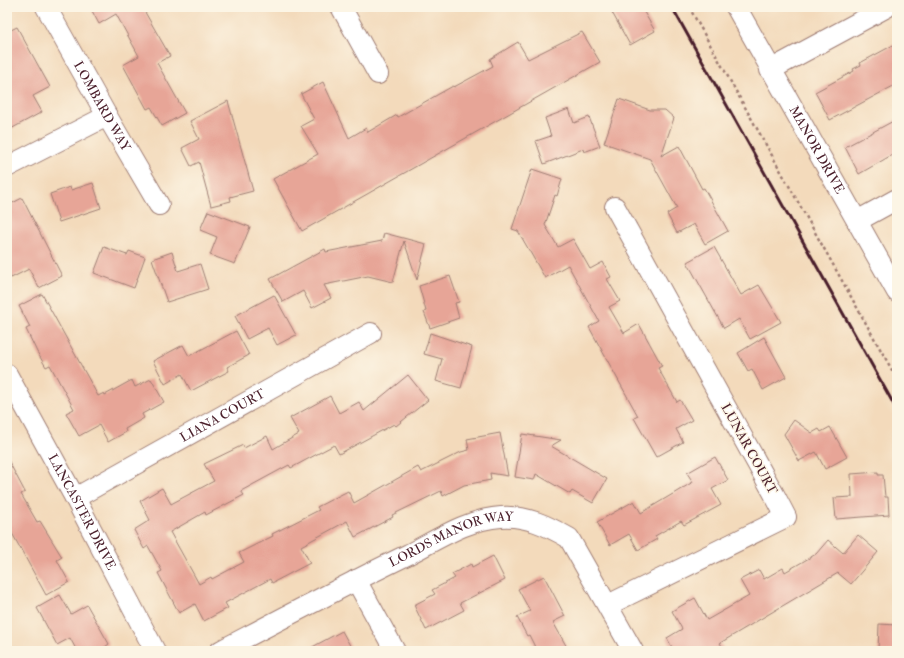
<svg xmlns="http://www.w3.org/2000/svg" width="904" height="658" font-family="'IM FELL Double Pica',serif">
  <rect width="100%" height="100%" fill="#fcf5e5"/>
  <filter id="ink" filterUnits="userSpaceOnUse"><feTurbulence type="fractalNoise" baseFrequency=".025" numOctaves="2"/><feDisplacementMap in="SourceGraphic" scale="8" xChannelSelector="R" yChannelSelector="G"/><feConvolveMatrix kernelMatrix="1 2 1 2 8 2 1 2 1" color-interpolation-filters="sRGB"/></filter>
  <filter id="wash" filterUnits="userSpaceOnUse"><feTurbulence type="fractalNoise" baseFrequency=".012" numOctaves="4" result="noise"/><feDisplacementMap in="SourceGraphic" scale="16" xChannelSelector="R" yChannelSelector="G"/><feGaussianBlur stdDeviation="0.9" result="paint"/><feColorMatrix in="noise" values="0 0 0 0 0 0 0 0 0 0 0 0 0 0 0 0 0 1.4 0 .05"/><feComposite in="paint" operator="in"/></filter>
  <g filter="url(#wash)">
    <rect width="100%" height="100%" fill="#f3dabb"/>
    <g id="blocks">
      <g fill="#e7a597">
        <polygon points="90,7 142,7 170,56 157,63 185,113 162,126 151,107 147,109 123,65 139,56 116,14 99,24"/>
        <polygon points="609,7 641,7 655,31 630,45"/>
        <polygon points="17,27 50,87 33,96 42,112 7,131 7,32"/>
        <polygon points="582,32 600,62 302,231 273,179 318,154 301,126 314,119 301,94 323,82 349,138 366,128 368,132 397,115 398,117 453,86 454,87 493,66 490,59 518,42 528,59"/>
        <polygon points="897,43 897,84 830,120 815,92 854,71 853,69 861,65 860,63"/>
        <polygon points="619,99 650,110 665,110 674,118 661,156 679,146 702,189 704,188 728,231 705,244 694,224 677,233 667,214 677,208 650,159 604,143"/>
        <polygon points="228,101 253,191 230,197 231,201 211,206 199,162 191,166 182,148 199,139 190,121"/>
        <polygon points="569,109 574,123 589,117 600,146 584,152 583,149 544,164 536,141 551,136 545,118"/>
        <polygon points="897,119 897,152 859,174 845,147"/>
        <polygon points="532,169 562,179 557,196 555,195 545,225 558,247 573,239 590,269 603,262 611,277 607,279 620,301 609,307 624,333 639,324 662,366 658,368 677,402 680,400 692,420 676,429 683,442 656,457 634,418 638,416 589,327 599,321 568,265 545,278 518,231 512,229"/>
        <polygon points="93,183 101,208 59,222 50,194 70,187 71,190"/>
        <polygon points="22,198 62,276 39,288 29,269 11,278 7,270 7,206"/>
        <polygon points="208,211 250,227 235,264 210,255 217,237 200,230"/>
        <polygon points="384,233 426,244 417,280 404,241 393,282 368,276 324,285 331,298 312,308 303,291 283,302 270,279 325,249 326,252 382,241"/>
        <polygon points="104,247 127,255 129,251 145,257 134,288 94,273"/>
        <polygon points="714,247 741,295 759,285 781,322 750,339 739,319 724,328 687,262"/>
        <polygon points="172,252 178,271 200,264 208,289 167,302 152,259"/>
        <polygon points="450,276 459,302 455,303 459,318 430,328 424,312 426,311 419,286"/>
        <polygon points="42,294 98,396 104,393 105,395 132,380 135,387 151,379 164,402 142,414 144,418 125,429 126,432 108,442 99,425 79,436 66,413 74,409 50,365 46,367 37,352 26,329 30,327 19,306"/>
        <polygon points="274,295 296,335 277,345 268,328 247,339 235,316"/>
        <polygon points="236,331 249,355 227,367 229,371 191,391 182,374 165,384 153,361 183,345 189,356"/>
        <polygon points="430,333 472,347 461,388 436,381 442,359 424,354"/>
        <polygon points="764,337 786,377 763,390 752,369 748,371 738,353"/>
        <polygon points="408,375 428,400 396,426 394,424 339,454 334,445 291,468 289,465 241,491 244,495 206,515 205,512 170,532 199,584 211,577 212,579 244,562 239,553 273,536 272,534 319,510 317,507 348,491 354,503 418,467 421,472 461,452 469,450 467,439 500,433 508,476 490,473 491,480 464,485 443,496 441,491 392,515 393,517 355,537 347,521 301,546 310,563 272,583 270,579 225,603 228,608 204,621 195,604 179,613 158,573 162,571 148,546 144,549 134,530 150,520 140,501 162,488 171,504 214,481 204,464 243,445 244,448 267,436 273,449 299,434 290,418 330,396 339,413 359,402 364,411"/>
        <polygon points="794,420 812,433 819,429 821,432 830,427 847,457 825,469 816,452 799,461 784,434"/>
        <polygon points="522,434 561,440 551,446 607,479 593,503 572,491 570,494 536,474 534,480 515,477"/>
        <polygon points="715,457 728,480 712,489 721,505 684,525 681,521 655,536 657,539 638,550 629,534 610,545 597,522 634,501 641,513 693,482 687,473"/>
        <polygon points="7,458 25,492 21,494 37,522 40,521 62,557 57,560 69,582 46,595 7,524"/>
        <polygon points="878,472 878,475 883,475 885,497 888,497 889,515 836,519 834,498 852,497 851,474"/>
        <polygon points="858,535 878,552 851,584 838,573 720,643 725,651 674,651 667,638 682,629 672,611 695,598 707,620 749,596 740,580 759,570 764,579 783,568 785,572 816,554 828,540 843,553"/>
        <polygon points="493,556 505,580 460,603 464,610 426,630 414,605 435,594 432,590 455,578 452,574 471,564 472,567"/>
        <polygon points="544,576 565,616 553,622 569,651 537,651 529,635 527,636 517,617 530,611 518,589"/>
        <polygon points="60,595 71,614 87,605 109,644 105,647 107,651 77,651 70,638 57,645 37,608"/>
        <polygon points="879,624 897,625 897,651 878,651"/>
        <polygon points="342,631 353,651 305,651"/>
      </g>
    </g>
  </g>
  <g filter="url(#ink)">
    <use href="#blocks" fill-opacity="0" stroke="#9e7c73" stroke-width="1"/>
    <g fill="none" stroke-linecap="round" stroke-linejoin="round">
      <defs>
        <g id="minor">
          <path id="s1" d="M46 7 107 116 159 205"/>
          <polyline points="341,7 378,74"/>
          <path id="s2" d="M736 7 897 292"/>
          <polyline points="770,70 887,7"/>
          <polyline points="7,167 107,116"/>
          <polyline points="857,221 897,199"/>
          <path id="s3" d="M7 374 75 498 155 651"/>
          <path id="s4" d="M75 498 371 333"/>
          <polyline points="356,580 395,651"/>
          <polyline points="608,605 786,517 774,494 615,207"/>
          <path id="s5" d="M220 651C283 618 345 585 409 554 438 539 468 519 501 517 526 515 548 526 569 538L633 651"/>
        </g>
      </defs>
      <use href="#minor" stroke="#9e7c73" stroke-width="22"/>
      <polyline stroke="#9e7c73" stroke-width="2.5" stroke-dasharray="3 3" stroke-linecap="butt" points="689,7 897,379"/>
      <use href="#minor" stroke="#fff" stroke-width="20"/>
      <polyline stroke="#4a1f2b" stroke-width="3" points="672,7 897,410"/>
    </g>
  </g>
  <g text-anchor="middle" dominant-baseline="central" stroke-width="3" stroke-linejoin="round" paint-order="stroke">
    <g font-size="13" fill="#4a1f2b" stroke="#fcf5e5">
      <text stroke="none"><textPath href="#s1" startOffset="114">LOMBARD WAY</textPath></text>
      <text stroke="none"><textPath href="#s2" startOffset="164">MANOR DRIVE</textPath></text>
      <text stroke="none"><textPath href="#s4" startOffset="169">LIANA COURT</textPath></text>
      <text transform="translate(749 449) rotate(61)">LUNAR COURT</text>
      <text stroke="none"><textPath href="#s3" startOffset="157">LANCASTER DRIVE</textPath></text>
      <text stroke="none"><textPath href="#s5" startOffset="258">LORDS MANOR WAY</textPath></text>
    </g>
  </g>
  <rect width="904" height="658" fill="none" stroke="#fcf5e5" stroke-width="24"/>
</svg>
